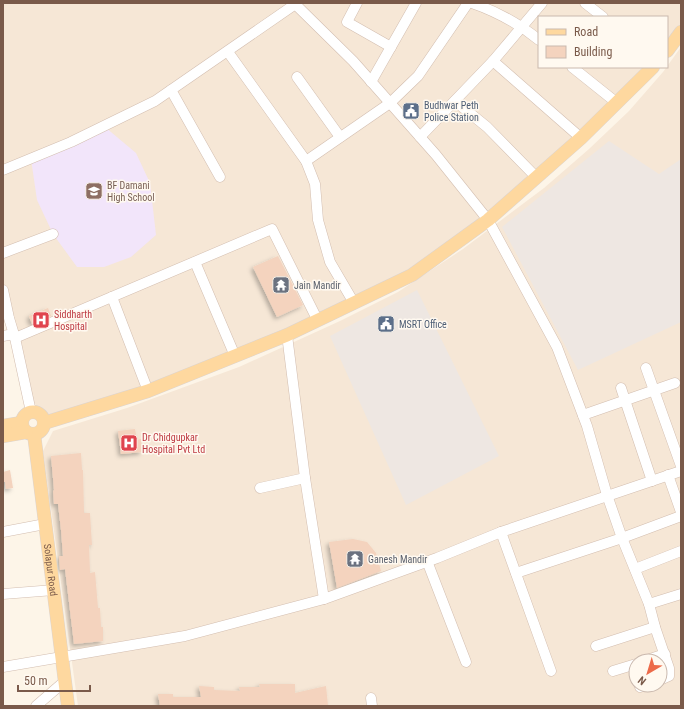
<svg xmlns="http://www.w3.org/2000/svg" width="684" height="709" font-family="'Roboto Condensed',sans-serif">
  <defs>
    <filter id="shadow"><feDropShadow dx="-2.5" dy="2.5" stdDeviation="2" flood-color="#0004"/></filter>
  </defs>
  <rect width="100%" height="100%" fill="#fdf5e8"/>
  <g fill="#f6e7d6" fill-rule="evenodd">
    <polygon points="3,3 681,3 681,26 667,49 667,17 539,17 539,67 653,67 581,138 412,275 148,390 42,416 26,388 3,287"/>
    <path d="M681 47V706H78L43 451 53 431 127 408 239 367 340 321 398 292 463 249 544 188 589 149 629 111 663 72ZM636 661H660V685H636Z"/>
  </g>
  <g fill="#eee7e2">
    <polygon points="609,141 659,174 681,159 681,322 578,370 502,227"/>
    <polygon points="417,290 499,456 406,505 330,336"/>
  </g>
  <polygon fill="#f2e5fa" points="105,127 136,153 150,183 156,235 131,257 104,267 77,267 53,234 37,200 31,159"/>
  <g fill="#f4d3be" filter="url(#shadow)">
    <polygon points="278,256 303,305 277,317 253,267"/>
    <polygon points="48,308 51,316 32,324 29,316"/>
    <polygon points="135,429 137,440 141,439 142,452 121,454 118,431"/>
    <polygon points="81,453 82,470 83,470 84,513 90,513 91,530 92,545 89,545 90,573 95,572 98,608 100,608 101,627 103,627 103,641 74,644 65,569 60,570 59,556 63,556 61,530 58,504 54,504 53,491 54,490 51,456"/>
    <polygon points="10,470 13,488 6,489 5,482 3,482 3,472"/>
    <polygon points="353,539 367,542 376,553 381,571 337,588 329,542"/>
    <polygon points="259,684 295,684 295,693 326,686 328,706 160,706 158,694 173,694 173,697 201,697 199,686 214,687 214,690 240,691 239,687 260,687"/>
  </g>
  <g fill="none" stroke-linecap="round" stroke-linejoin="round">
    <defs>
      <g id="minor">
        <polyline points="357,3 347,22 391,47"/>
        <path d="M472 3C498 12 518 23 539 40"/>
        <polyline points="585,3 603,17"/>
        <polyline points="295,4 353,61 436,155 488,220 557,347 587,426 607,495 622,538 649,604 655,627 669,668 669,676 660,680"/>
        <polyline points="228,52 306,161 315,184 318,220 330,262 354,303"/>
        <polyline points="493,61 581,138"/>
        <polyline points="572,67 617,103"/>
        <polyline points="297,77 340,137"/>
        <polyline points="371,82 416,3"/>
        <polyline points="171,90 220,177"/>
        <polyline points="455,101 487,127 537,178"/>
        <polyline points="420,137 493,61 542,3"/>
        <polyline points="306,161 390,103 418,76 468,3"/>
        <polyline points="3,170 71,142 155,101 297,3"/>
        <polyline points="3,253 53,234"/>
        <polyline points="195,262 235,356"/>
        <polyline points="3,290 9,318 15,338 31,412"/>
        <polyline points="112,297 148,391"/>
        <polyline points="287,335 305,478 324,599"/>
        <polyline points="3,336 14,334"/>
        <polyline points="15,338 272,229 318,321"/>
        <polyline points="646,368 681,466"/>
        <polyline points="621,388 652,481"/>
        <polyline points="583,415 675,383"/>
        <polyline points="668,475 681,512"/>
        <polyline points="260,488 305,478"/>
        <polyline points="3,532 45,524"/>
        <polyline points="501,532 551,671"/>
        <polyline points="427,561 466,662"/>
        <polyline points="635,569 681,551"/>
        <polyline points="516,573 622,538 681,516"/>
        <polyline points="3,594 54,590"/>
        <polyline points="649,604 681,594"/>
        <polyline points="596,646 655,627"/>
        <polyline points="644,661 665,654"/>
        <polyline points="3,667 185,636 324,599 437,558 501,532 681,471"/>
        <polyline points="613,671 636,664"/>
        <polyline points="640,687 646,685"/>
        <polyline points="371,698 372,706"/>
        <polyline points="36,706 65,681"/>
      </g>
      <g id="major">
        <polyline points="667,51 681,32"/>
        <circle cx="33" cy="423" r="11"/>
        <polyline points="44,423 148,391 287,335 412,275 488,220 581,138 653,67"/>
        <polyline points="3,426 21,423"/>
        <path id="s1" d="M34 434 68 706"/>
        <polyline points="3,436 26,432"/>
      </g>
    </defs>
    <use href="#minor" stroke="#d3beb0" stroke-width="11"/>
    <use href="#major" stroke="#dcd4d0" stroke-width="14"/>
    <use href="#minor" stroke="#fff" stroke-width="10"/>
    <use href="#major" stroke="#fed89f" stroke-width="13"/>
  </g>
  <defs>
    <symbol id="civic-square" viewBox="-11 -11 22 22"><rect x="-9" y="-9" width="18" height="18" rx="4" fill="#5c6f8a" stroke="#fff9f0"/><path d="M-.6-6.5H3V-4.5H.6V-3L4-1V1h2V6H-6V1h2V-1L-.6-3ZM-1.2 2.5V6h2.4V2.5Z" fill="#fff"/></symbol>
    <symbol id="university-square" viewBox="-11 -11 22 22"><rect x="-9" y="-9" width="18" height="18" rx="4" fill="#8d6e63" stroke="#fff9f0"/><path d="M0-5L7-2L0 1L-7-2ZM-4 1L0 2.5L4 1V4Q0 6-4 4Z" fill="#fff"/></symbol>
    <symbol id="temple-square" viewBox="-11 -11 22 22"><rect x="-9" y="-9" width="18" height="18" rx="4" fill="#6b7280" stroke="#fff9f0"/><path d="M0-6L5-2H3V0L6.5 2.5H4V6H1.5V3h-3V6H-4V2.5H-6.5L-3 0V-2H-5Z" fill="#fff"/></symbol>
    <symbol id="hospital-square" viewBox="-11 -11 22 22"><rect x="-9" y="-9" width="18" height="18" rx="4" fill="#e0444e" stroke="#fff9f0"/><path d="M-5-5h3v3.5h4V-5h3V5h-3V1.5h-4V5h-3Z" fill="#fff"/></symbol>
  </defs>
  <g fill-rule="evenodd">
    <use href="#civic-square" x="401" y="101" width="20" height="20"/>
    <use href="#university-square" x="84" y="181" width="20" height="20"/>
    <use href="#temple-square" x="271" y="275" width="20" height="20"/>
    <use href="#hospital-square" x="31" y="310" width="20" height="20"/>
    <use href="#civic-square" x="376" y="314" width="20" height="20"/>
    <use href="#hospital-square" x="119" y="433" width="20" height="20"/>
    <use href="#temple-square" x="345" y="549" width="20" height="20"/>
  </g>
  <g text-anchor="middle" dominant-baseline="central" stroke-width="3" stroke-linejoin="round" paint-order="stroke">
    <g font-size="10" fill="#4e5e75" stroke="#fff9f0" text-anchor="start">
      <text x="424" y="105">Budhwar Peth<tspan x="424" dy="12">Police Station</tspan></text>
      <text x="399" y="324">MSRT Office</text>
    </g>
    <g font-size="10" fill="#785e54" stroke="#fff9f0" text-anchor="start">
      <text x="107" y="185">BF Damani<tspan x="107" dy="12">High School</tspan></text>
    </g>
    <g font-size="10" fill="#5b616d" stroke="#fff9f0" text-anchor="start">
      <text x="294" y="285">Jain Mandir</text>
      <text x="368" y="559">Ganesh Mandir</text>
    </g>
    <g font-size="10" fill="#be3a42" stroke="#fff9f0" text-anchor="start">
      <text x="54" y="314">Siddharth<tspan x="54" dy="12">Hospital</tspan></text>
      <text x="142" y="437">Dr Chidgupkar<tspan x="142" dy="12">Hospital Pvt Ltd</tspan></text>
    </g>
    <g font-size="10" fill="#7a5a4a" stroke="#fff9f0">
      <text stroke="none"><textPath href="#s1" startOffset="137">Solapur Road</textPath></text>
    </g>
  </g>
  <rect width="684" height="709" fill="none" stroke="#7a5a4a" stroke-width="8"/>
  <rect x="538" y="16" width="130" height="52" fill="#fff9f0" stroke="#cab9ae"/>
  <rect x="546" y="29" width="20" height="6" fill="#fed89f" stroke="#cab9ae"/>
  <text x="574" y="36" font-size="12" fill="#7a5a4a">Road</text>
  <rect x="546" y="46" width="20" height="12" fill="#f4d3be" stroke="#cab9ae"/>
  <text x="574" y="56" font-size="12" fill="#7a5a4a">Building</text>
  <g transform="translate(648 673) rotate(218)"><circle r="19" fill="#fff9f0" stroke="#cab9ae"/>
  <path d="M0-3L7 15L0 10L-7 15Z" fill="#ec6a49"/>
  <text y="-6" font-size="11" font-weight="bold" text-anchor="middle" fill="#7a5a4a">N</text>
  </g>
  <path d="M18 685v6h72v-6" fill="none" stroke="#7a5a4a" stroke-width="2"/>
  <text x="24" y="685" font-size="12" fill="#7a5a4a" stroke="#fff9f0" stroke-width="3" paint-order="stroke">50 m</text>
</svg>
